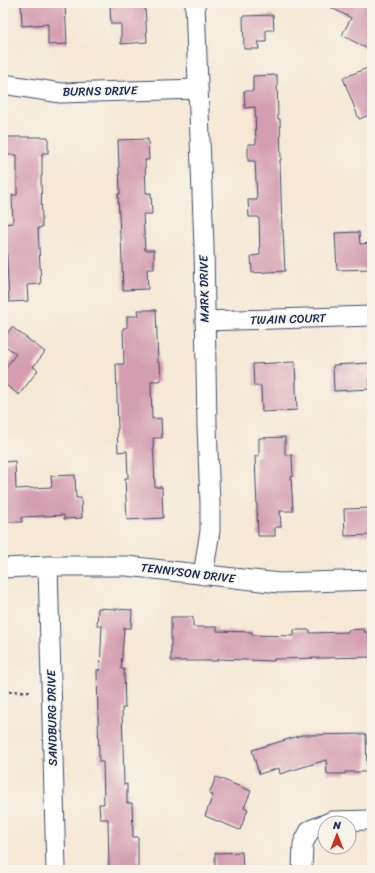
<svg xmlns="http://www.w3.org/2000/svg" width="375" height="873" font-family="Sriracha,sans-serif">
  <rect width="100%" height="100%" fill="#f7f3e8"/>
  <filter id="ink" filterUnits="userSpaceOnUse"><feTurbulence type="fractalNoise" baseFrequency=".025" numOctaves="2"/><feDisplacementMap in="SourceGraphic" scale="8" xChannelSelector="R" yChannelSelector="G"/><feConvolveMatrix kernelMatrix="1 2 1 2 8 2 1 2 1" color-interpolation-filters="sRGB"/></filter>
  <filter id="wash" filterUnits="userSpaceOnUse"><feTurbulence type="fractalNoise" baseFrequency=".012" numOctaves="4" result="noise"/><feDisplacementMap in="SourceGraphic" scale="16" xChannelSelector="R" yChannelSelector="G"/><feGaussianBlur stdDeviation="0.9" result="paint"/><feColorMatrix in="noise" values="0 0 0 0 0 0 0 0 0 0 0 0 0 0 0 0 0 1.4 0 .05"/><feComposite in="paint" operator="in"/></filter>
  <g filter="url(#wash)">
    <rect width="100%" height="100%" fill="#f5e8d4"/>
    <g id="blocks">
      <g fill="#d49eb0">
        <polygon points="21,3 65,3 67,44 48,45 48,24 22,26"/>
        <polygon points="322,3 372,3 372,38 366,48 342,35 351,18"/>
        <polygon points="145,5 147,42 121,44 121,24 111,24 110,6"/>
        <polygon points="273,15 274,30 266,30 266,42 258,42 259,49 244,49 243,16"/>
        <polygon points="372,66 372,114 359,119 343,78"/>
        <polygon points="277,75 278,119 280,119 281,160 280,160 282,230 283,230 285,271 252,273 251,256 260,255 259,217 249,217 248,200 257,200 255,161 248,161 248,144 256,144 255,107 245,108 244,91 253,91 253,76"/>
        <polygon points="3,137 48,137 48,153 42,153 42,176 41,176 42,227 38,228 41,284 27,285 28,301 9,302 6,242 3,242 3,224 13,223 12,195 17,195 17,155 3,155"/>
        <polygon points="148,139 149,160 145,160 146,193 151,193 152,214 143,214 145,250 154,250 154,269 147,269 148,289 123,290 121,236 120,236 118,194 120,194 118,140"/>
        <polygon points="359,232 360,244 372,243 372,269 337,270 335,233"/>
        <polygon points="138,310 156,310 158,363 160,363 161,381 151,381 152,419 161,418 162,438 153,438 155,487 162,487 163,518 127,520 125,478 128,478 127,451 118,452 117,429 118,429 116,364 124,364 123,328 127,328 127,316 139,316"/>
        <polygon points="12,327 45,352 33,367 38,370 19,395 3,383 3,371 16,354 3,344 3,339"/>
        <polygon points="295,362 297,410 262,412 261,386 254,386 253,364"/>
        <polygon points="369,363 370,389 334,391 333,365"/>
        <polygon points="285,437 285,455 292,455 293,477 291,477 293,511 280,511 281,527 275,527 275,536 258,536 255,456 259,456 259,438"/>
        <polygon points="15,461 16,489 52,487 51,476 75,475 76,498 81,498 82,518 64,519 64,515 22,517 22,522 3,522 3,462"/>
        <polygon points="372,508 372,535 345,536 344,509"/>
        <polygon points="98,608 132,610 131,628 124,628 121,669 124,669 125,708 122,708 124,785 127,784 127,803 132,803 133,837 138,837 138,870 109,870 108,819 100,819 99,804 104,804 103,762 99,762 97,670 100,670 102,626 97,626"/>
        <polygon points="171,617 193,617 193,627 217,627 217,631 252,632 252,635 294,636 294,630 310,630 310,633 348,632 348,630 364,629 364,632 372,632 372,657 274,659 274,661 217,659 217,661 171,661"/>
        <polygon points="366,734 367,772 345,772 345,774 327,774 326,760 280,774 279,768 259,774 252,750 302,735"/>
        <polygon points="216,777 251,791 244,808 248,809 240,830 205,816 213,795 209,794"/>
        <polygon points="242,852 243,870 215,870 215,853"/>
      </g>
    </g>
  </g>
  <g filter="url(#ink)">
    <use href="#blocks" fill-opacity="0" stroke="#3c4b70" stroke-width="1"/>
    <g fill="none" stroke-linecap="round" stroke-linejoin="round">
      <defs>
        <g id="minor">
          <polyline points="195,3 204,247 207,426 210,503 210,531 203,575"/>
          <polyline points="3,84 61,93 198,89"/>
          <polyline points="205,321 372,316"/>
          <polyline points="48,566 56,870"/>
          <polyline points="3,568 48,566 127,566 279,583 372,580"/>
          <polyline points="328,823 332,821 372,820"/>
          <polyline points="302,870 303,844 310,830 325,824"/>
        </g>
      </defs>
      <use href="#minor" stroke="#3c4b70" stroke-width="21"/>
      <polyline stroke="#3c4b70" stroke-width="2.5" stroke-dasharray="3 3" stroke-linecap="butt" points="3,692 31,691"/>
      <use href="#minor" stroke="#fff" stroke-width="19"/>
    </g>
  </g>
  <g text-anchor="middle" dominant-baseline="central" stroke-width="3.5" stroke-linejoin="round" paint-order="stroke">
    <g font-size="12" fill="#1b2f5e" stroke="#f7f3e8">
      <text transform="translate(100 91) rotate(-1)">BURNS DRIVE</text>
      <text transform="translate(204 289) rotate(-91)">MARK DRIVE</text>
      <text transform="translate(288 319) rotate(-2)">TWAIN COURT</text>
      <text transform="translate(188 573) rotate(7)">TENNYSON DRIVE</text>
      <text transform="translate(52 718) rotate(-91)">SANDBURG DRIVE</text>
    </g>
  </g>
  <rect width="375" height="873" fill="none" stroke="#f7f3e8" stroke-width="16"/>
  <g transform="translate(337 835)"><circle r="19" fill="#f7f3e8" stroke="#9fa5b1"/>
  <path d="M0-3L7 15L0 10L-7 15Z" fill="#c8321e"/>
  <text y="-6" font-size="11" font-weight="bold" text-anchor="middle" fill="#1b2f5e">N</text>
  </g>
</svg>
